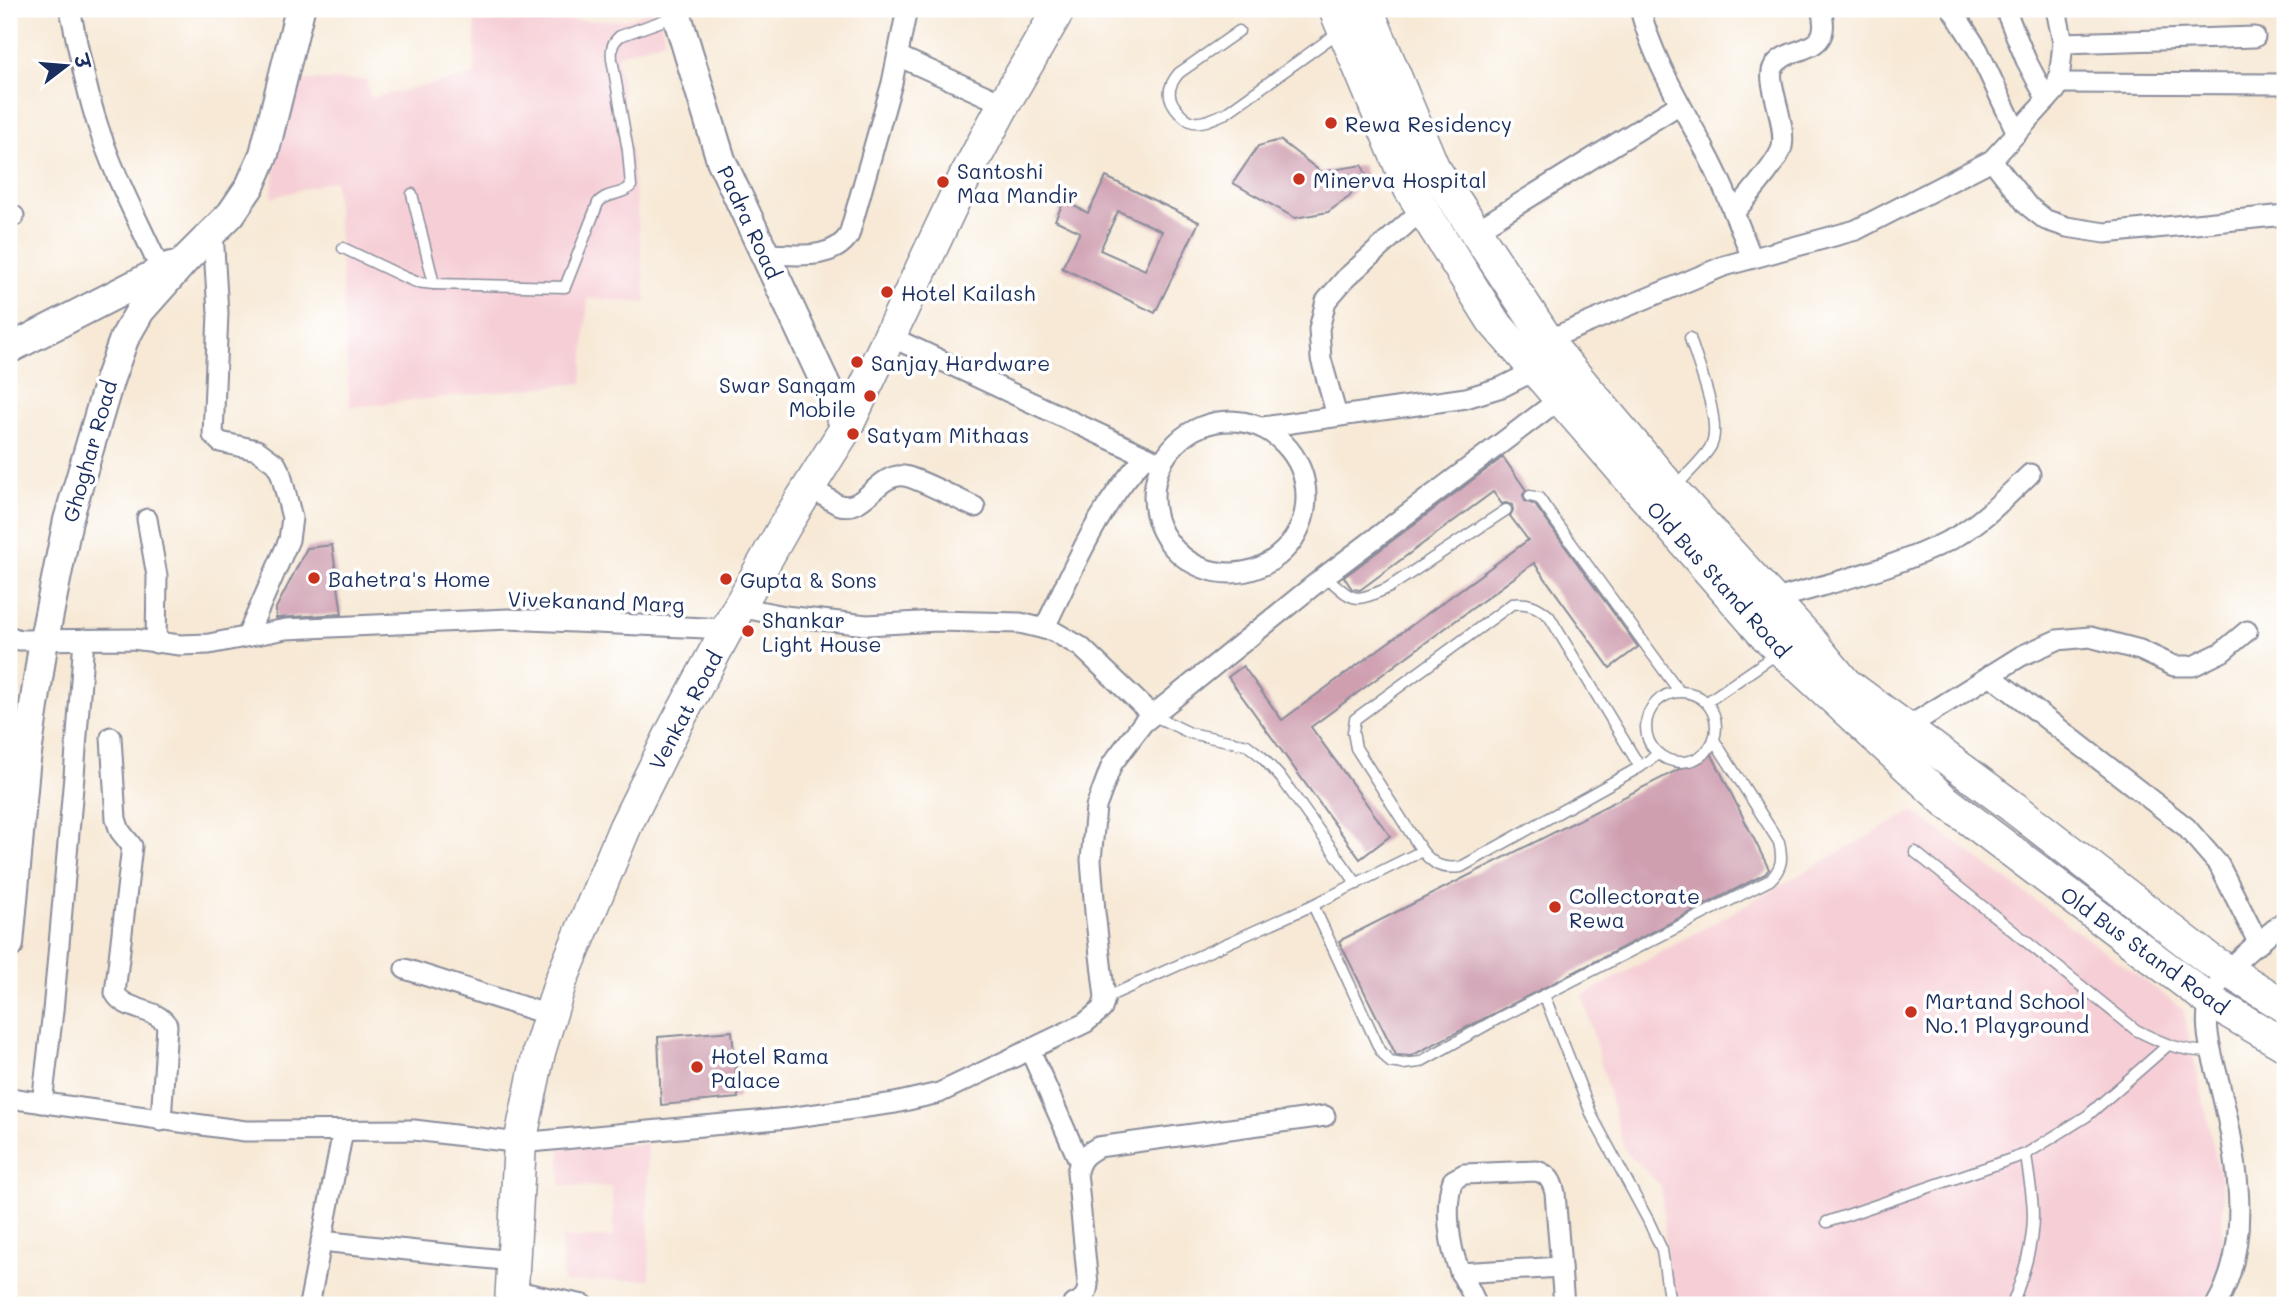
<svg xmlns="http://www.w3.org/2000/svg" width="2294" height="1314" font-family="Mali,'Playpen Sans Deva',sans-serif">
  <rect width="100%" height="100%" fill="#fff"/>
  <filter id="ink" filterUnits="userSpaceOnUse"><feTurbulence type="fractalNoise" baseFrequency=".0143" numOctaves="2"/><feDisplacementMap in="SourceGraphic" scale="14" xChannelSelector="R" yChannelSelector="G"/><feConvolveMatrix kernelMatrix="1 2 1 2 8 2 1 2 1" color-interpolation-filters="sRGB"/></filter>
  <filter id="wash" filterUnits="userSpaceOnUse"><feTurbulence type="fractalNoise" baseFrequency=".00686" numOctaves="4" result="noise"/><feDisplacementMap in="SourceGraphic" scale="28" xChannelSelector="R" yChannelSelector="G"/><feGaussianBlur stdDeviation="1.57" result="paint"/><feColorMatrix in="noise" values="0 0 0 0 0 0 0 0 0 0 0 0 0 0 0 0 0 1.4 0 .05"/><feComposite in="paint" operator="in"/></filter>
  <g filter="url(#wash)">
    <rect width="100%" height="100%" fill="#f7e9d6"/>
    <g fill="#f6cfd6">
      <polygon points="658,9 665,40 617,55 632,160 646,303 588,298 582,383 350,407 335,180 271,198 289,80 367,80 370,98 475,75 475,22 624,20"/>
      <polygon points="1913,811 2183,1009 2223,1190 2223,1276 2201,1305 1671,1305 1661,1186 1624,1149 1583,996"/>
      <polygon points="647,1144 650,1279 563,1283 562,1238 614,1237 612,1187 561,1186 560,1148"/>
    </g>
    <g id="blocks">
      <g fill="#cf9fb0" fill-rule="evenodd">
        <polygon points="1280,140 1321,172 1362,165 1366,175 1349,197 1328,212 1295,218 1233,183 1258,146"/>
        <path d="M1106 177 1199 222 1155 313 1062 268 1080 232 1055 220 1064 201 1088 213ZM1118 211 1162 231 1145 270 1100 250Z"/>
        <polygon points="1503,457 1526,490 1523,495 1525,501 1535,505 1638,647 1610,668 1534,563 1311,727 1390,836 1360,859 1228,677 1243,666 1282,720 1528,540 1510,516 1513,510 1512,505 1506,503 1502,504 1493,492 1360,590 1352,589 1344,577"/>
        <polygon points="332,545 342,614 276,618 276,608 307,548"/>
        <polygon points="1711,753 1769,869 1765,874 1411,1056 1396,1055 1339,941"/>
        <polygon points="732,1031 738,1098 661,1105 658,1037"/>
      </g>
    </g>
  </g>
  <g filter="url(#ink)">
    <use href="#blocks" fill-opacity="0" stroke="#898c9a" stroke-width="2"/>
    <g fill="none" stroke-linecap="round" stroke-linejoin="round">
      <defs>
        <g id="lane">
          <path d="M1239 31 1179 73C1167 87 1166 98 1179 112 1183 116 1188 121 1193 122 1204 124 1216 117 1226 113L1339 32"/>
          <polyline points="412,194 434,284"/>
          <path d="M343 248 402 276 416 282 434 284 565 287 598 203C606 192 622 196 631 186L628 151 612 59C611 48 612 43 620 36L673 17"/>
          <path d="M1674 488C1685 476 1704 459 1711 446 1723 423 1697 363 1690 338"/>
          <polyline points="1530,496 1539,498 1548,511 1679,691"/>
          <path d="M1325 576C1355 601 1351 604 1388 588L1506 510"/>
          <circle cx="1681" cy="727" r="35"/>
          <polyline points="1707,702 1778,653"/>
          <polyline points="1152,715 1190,733 1247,745 1261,756 1282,779 1357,884"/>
          <path d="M1422 851 1356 748 1353 732 1355 719 1512 604C1528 602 1537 606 1549 616L1640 767"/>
          <path d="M1915 852 2136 1030C2164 1044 2180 1051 2212 1052"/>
          <path d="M1313 905 1380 1050 1390 1062 1403 1064 1420 1062 1499 1018 1770 880C1782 868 1783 859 1779 842L1714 740"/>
          <polyline points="1544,995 1593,1118 1648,1220 1662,1250 1670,1305"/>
          <path d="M1105 998 1313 905 1422 851C1435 866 1442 869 1461 867L1640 767 1658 754"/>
          <polyline points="1827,1222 2026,1154 2087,1116 2167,1046"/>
          <path d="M2012 1305C2023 1276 2033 1246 2033 1215 2033 1195 2028 1174 2026 1154"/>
        </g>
        <g id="street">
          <path d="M70 9C78 47 85 86 97 123 113 174 139 222 161 271"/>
          <path d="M1640 9C1653 61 1683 107 1707 154 1725 187 1738 223 1752 258"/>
          <polyline points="1952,9 1978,50 2017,133"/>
          <polyline points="2005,9 2026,60 2047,100"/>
          <polyline points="2063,43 2255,37"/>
          <polyline points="898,56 1004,104"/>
          <polyline points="2058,83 2285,84"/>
          <polyline points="1992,160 2027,205 2046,220 2067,227 2105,233 2285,215"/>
          <path d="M1734 213C1745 199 1778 163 1782 147 1787 123 1766 82 1773 68 1787 42 1835 59 1821 9"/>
          <polyline points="9,217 14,216"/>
          <polyline points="1475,231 1680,104"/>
          <polyline points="213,232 218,313 213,435 220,442 257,450 276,464 281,474 292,518 289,540 247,636"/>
          <path d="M765 254C793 254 832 262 849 235L892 83 907 9"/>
          <polyline points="889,336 1161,463"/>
          <polyline points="1541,347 1547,340 1724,266 1856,230 1992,160 2056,90 2060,71 2063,43 2056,9"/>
          <polyline points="1337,416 1321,359 1319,329 1326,301 1346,278 1423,209"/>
          <circle cx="1230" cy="497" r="76"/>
          <polyline points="1263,427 1466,398 1502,387 1536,370"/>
          <path d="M809 486C818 492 828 499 837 504 865 515 876 473 904 476 916 477 961 501 975 507"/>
          <polyline points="147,519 157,576 156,643"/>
          <path d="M1773 600C1833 582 1896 568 1952 539 1981 523 2006 497 2030 474"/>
          <polyline points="739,607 785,616 867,625 937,621 1020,623 1053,631 1081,647 1152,715"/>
          <path d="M1044 629C1074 568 1098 506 1146 456"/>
          <polyline points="9,636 19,640 133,639 180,645 209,644 286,629 508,619 727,629"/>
          <polyline points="1990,675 2186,827 2219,865 2259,944"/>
          <polyline points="1906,728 2021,656 2057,640 2090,637 2140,650 2174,666 2193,666 2222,652 2247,631"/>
          <path d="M111 737 116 819 120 831 132 846 115 993C125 1012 156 1007 167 1025L161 1121"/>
          <polyline points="405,969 549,1015"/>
          <polyline points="1030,1050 1079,1161"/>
          <polyline points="9,1098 245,1131 414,1130 520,1143 788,1118 895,1103 939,1093 1085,1023 1102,1009 1105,998 1095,912 1091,860 1096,807 1112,764 1143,723 1325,576 1561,398"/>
          <polyline points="42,1103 53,1011 74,776 84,639"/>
          <polyline points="321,1241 513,1261"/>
          <polyline points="1460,1273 1561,1267"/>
          <polyline points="511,1290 584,1305"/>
          <polyline points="309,1305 343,1131"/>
          <path d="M1072 1305C1082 1301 1087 1296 1088 1285L1077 1172C1080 1158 1086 1154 1098 1147L1325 1116"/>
          <path d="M1476 1305C1473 1292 1465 1283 1460 1271 1449 1249 1444 1203 1453 1180L1464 1174 1537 1171C1549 1175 1552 1181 1555 1193L1564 1305"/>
          <path d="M2216 1305C2254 1241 2237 1155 2220 1086 2214 1060 2202 1029 2210 1002 2221 967 2260 943 2285 920"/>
        </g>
        <g id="secondary">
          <polyline points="675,9 721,160 846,428"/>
          <polyline points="9,349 171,266"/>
          <polyline points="9,944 25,767 44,639 68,520 110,378 124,339 140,311 187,258 231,214 250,186 264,154 300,9"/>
        </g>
        <g id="primary">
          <polyline points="1335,9 1410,189 1493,321 1764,634 1944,800 2210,1001 2285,1045"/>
          <polyline points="1367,9 1433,167 1554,350 1672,490 1807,637 1845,683 2013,807 2210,960 2285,1006"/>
          <polyline points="511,1305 520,1143 539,1052 560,983 625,827 673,730 739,607 786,524 846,428 964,179 1004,104 1059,9"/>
        </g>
      </defs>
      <use href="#lane" stroke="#898c9a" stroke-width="13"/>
      <use href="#street" stroke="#898c9a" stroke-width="23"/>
      <use href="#secondary" stroke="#898c9a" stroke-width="32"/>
      <use href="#primary" stroke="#898c9a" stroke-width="35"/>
      <use href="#lane" stroke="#fff" stroke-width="10"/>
      <use href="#street" stroke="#fff" stroke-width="19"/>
      <use href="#secondary" stroke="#fff" stroke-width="28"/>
      <use href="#primary" stroke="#fff" stroke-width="32"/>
    </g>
  </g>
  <g fill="#c8321e" stroke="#fff" stroke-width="2.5">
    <circle cx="1331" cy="123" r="7"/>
    <circle cx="1299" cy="179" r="7"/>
    <circle cx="943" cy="182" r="7"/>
    <circle cx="887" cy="292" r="7"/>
    <circle cx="857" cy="362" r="7"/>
    <circle cx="870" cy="396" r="7"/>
    <circle cx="853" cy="434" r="7"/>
    <circle cx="314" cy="578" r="7"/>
    <circle cx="726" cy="579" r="7"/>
    <circle cx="748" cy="631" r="7"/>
    <circle cx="1555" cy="907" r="7"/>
    <circle cx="1911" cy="1012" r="7"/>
    <circle cx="697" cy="1067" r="7"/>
  </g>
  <g text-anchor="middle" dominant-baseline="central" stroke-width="7" stroke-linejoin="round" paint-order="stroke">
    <g font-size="21" fill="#1b2f5e" stroke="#fff" text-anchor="start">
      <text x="1345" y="123">Rewa Residency</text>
      <text x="957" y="170">Santoshi<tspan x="957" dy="24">Maa Mandir</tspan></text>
      <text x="1313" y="179">Minerva Hospital</text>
      <text x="901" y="292">Hotel Kailash</text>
      <text x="871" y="362">Sanjay Hardware</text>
      <text x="856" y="384" text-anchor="end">Swar Sangam<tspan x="856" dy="24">Mobile</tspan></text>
      <text x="867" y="434">Satyam Mithaas</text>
      <text x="328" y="578">Bahetra's Home</text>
      <text x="740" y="579">Gupta &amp; Sons</text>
      <text x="762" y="619">Shankar<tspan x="762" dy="24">Light House</tspan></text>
      <text x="1569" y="895">Collectorate<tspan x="1569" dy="24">Rewa</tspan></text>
      <text x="1925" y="1000">Martand School<tspan x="1925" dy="24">No.1 Playground</tspan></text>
      <text x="711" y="1055">Hotel Rama<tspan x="711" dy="24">Palace</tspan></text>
    </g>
    <g font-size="21" fill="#1b2f5e" stroke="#fff">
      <text transform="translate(750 222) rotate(65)">Padra Road</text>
      <text transform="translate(89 451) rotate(-74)">Ghoghar Road</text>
      <text transform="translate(1719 579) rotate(48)">Old Bus Stand Road</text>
      <text transform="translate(596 601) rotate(2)">Vivekanand Marg</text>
      <text transform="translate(685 710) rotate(-62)">Venkat Road</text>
      <text transform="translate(2145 950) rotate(36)">Old Bus Stand Road</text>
    </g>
  </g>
  <rect width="2294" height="1314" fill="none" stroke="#fff" stroke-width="35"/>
  <g transform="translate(66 66) rotate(74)" stroke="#ffffff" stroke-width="5" paint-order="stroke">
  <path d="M0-5L12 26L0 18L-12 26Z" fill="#1b2f5e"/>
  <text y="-10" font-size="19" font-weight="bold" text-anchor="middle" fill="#1b2f5e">उ</text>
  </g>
</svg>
